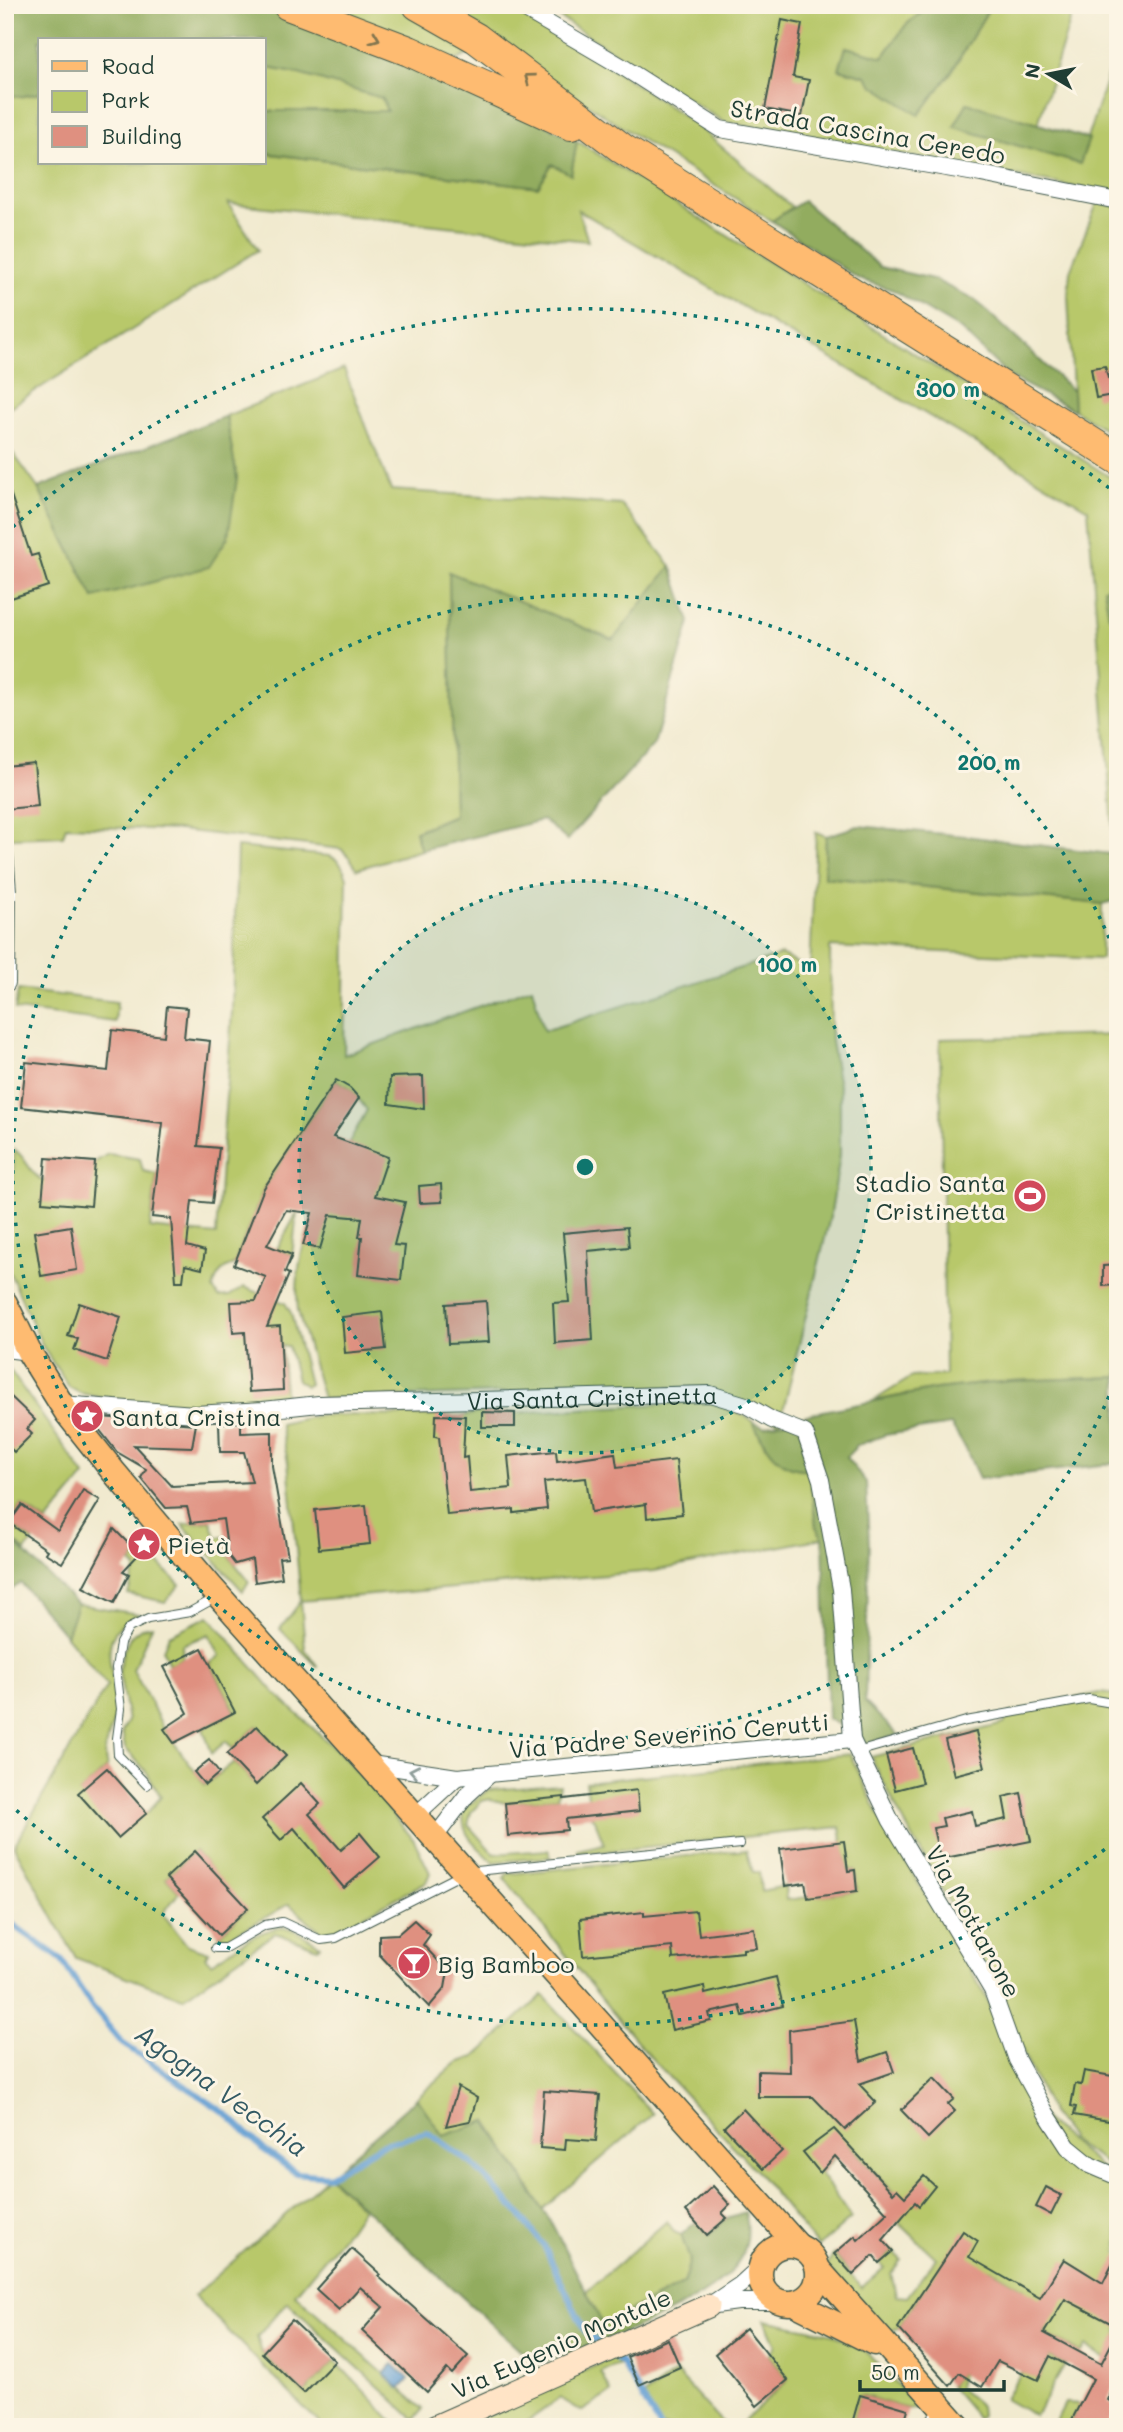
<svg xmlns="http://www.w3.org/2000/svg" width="1123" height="2432" font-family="Mali,sans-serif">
  <rect width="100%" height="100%" fill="#fcf5e5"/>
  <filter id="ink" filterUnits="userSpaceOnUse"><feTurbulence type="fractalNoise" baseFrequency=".0143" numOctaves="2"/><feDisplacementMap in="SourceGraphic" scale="14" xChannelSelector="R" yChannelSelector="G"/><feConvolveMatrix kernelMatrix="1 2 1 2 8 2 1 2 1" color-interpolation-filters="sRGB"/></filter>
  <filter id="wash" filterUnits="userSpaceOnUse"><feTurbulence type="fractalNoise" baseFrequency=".00686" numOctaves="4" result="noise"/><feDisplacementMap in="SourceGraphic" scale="28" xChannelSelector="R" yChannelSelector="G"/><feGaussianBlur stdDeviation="1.57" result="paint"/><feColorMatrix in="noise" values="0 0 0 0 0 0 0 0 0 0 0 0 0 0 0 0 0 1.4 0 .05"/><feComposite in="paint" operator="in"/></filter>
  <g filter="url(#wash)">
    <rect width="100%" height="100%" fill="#f1eacf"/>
    <g fill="#b8c86a" stroke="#6c824f" stroke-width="2">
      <polygon points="301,5 398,5 447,31 462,42 469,54 458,60"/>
      <polygon points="436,5 508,5 570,40 695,124 792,207 772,221 648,144"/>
      <polygon points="540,5 930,5 906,25 883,57 846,47 840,69 866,76 873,85 919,115 952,71 991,5 1075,5 1038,124 967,104 1079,163 1118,44 1118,195 724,122"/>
      <polygon points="264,67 299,74 382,98 387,112 264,111"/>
      <polygon points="5,93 19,97 40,93 40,163 264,163 264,153 538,187 552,164 571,175 577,141 1118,482 1118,583 1104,589 1109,615 1118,626 1118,855 1115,855 1088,509 578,210 588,241 228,203 258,250 5,410"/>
      <polygon points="1098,201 1118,207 1118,394 1113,395 1118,395 1118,437 1074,410 1068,296 1070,271"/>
      <polygon points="344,369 391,490 622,505 671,566 613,640 449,573 454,815 415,831 421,850 357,869 350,858 341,849 179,830 66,826 63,836 14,838 5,836 5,442 38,488 94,598 237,478 226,416"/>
      <path d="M816 832 826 836 824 877 1102 904 1101 959 830 947 831 1042 840 1091V1155L831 1213 780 1423 710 1390 676 1387 323 1399 298 1311C290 1238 334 1171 367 1110L350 1088 336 1080 264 1188 234 1265C221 1268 216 1277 213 1289L219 1297 229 1296 244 1287 285 1303 291 1313 309 1384 306 1386 297 1380 288 1346H281L286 1403 168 1408 105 1398 80 1393 69 1387 44 1349 5 1262V1188L13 1180 14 1149C27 1158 30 1175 44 1181L95 1162 108 1154 140 1159 143 1171 157 1174 150 1228 216 1235 232 1012 237 847 329 856C340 860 343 867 347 878L344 1055 532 987 544 1031 781 955 810 970Z"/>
      <polygon points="18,990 117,1002 115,1022 15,1010"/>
      <polygon points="1118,1035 1118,1377 1010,1381 936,1389 873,1401 912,1377 945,1375 940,1039"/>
      <polygon points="297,1213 292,1255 277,1249"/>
      <polygon points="9,1369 85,1476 47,1522 22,1505 9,1523 33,1541 25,1551 5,1533 5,1374"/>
      <polygon points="709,1401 742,1414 753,1422 765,1446 809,1468 816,1527 823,1538 654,1571 301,1601 305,1649 318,1667 280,1629 301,1601 288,1462 280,1424 320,1415 464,1416 482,1412 515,1413"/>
      <polygon points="211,1521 216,1537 225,1537 228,1555 249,1581 243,1591 182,1524"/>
      <polygon points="149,1553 180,1585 165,1602 128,1594 136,1568 131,1563 139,1554"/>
      <path d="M77 1604 139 1614C131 1619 118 1625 114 1634 102 1656 118 1686 116 1710 113 1732 100 1744 107 1768L79 1793 147 1813 161 1797 146 1771 125 1748 122 1732 128 1721 119 1672 123 1652 131 1636 141 1628 152 1626 133 1670 164 1729 205 1785 234 1762 256 1784 285 1757 257 1726 233 1749 226 1741 212 1753 203 1729 235 1711 210 1663 220 1656 209 1634 182 1645 183 1658 169 1665 163 1650 169 1635 209 1616 275 1693 345 1758 414 1840 430 1873 426 1882 326 1936 289 1904 225 1940 219 1935 246 1910 195 1851 166 1878 179 1892 163 1914 187 1945 209 1952 205 1957 211 1963C230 1951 269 1921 291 1929 301 1933 311 1940 320 1945L318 1948 275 1933 183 1998 76 1958 14 1846 107 1685 66 1636Z"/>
      <polygon points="1099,1693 1118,1695 1118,2107 1113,2106 1105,2163 1074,2143 1051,2112 1026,2059 996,1986 898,1811 871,1757 1004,1724 1010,1713"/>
      <polygon points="850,1754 883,1824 983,1991 1014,2062 1040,2116 1118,2182 1118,2344 1107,2360 1086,2346 1081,2353 1045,2334 1046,2330 1028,2319 1024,2289 992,2270 944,2261 898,2328 888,2332 826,2267 834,2254 861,2288 884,2268 879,2263 893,2251 901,2260 891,2273 896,2296 907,2297 936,2258 889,2213 899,2198 848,2144 820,2173 851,2218 818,2247 758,2173 654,2061 609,2008 504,1878 507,1874 746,1850 753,1872 759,1872 761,1891 785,1886 786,1900 857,1891 855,1870 848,1871 840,1827 578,1854 578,1850 604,1844 596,1823 591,1816 586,1782"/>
      <path d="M560 1785 557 1798 505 1803 490 1799 482 1801 471 1812 468 1825 494 1854 548 1850 551 1857 493 1862C476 1844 459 1835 464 1809L488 1790Z"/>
      <polygon points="543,1995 653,2114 543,2209 487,2121 443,2136 417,2098 457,2063 475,2057"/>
      <polygon points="329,2176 363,2208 349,2229 295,2294 423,2409 414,2419 287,2302 257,2337 262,2353 304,2393 335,2361 392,2420 391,2427 323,2427 194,2296"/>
      <polygon points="667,2221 674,2232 681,2235 690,2260 683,2284 602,2325 586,2292"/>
      <polygon points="765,2320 833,2334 866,2351 918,2407 908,2409 861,2395 851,2427 738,2427 788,2380 769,2356 776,2345"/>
      <polygon points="1050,2356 1065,2365 1035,2416 1005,2399 1022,2371 1038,2379"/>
      <polygon points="614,2357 622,2364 601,2372 611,2393 582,2411 560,2398 525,2423 525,2427 464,2427"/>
      <polygon points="676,2372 726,2427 660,2427 642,2397"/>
      <polygon points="959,2372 961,2374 958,2387 980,2406 981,2415 977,2418 950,2386"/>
      <polygon points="1065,2403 1080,2404 1068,2427 1053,2427"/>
    </g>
    <g fill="#92ac5e" stroke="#587449" stroke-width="2">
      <polygon points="5,5 264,5 315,22 537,120 577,141 571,175 552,164 538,187 264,153 264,111 387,111 382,98 299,74 264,67 264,40 40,40 40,93 19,97 5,93"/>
      <polygon points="930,5 991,5 952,71 919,115 873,85 866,76 839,69 846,47 883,57 906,25"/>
      <polygon points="967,103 1089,139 1080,164 954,127"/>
      <polygon points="803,201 880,267 933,279 975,300 1073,391 1074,410 1010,377 961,330 893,290 859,279 772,221"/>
      <polygon points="226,416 237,478 228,537 209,567 94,598 38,488"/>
      <polygon points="671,566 690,622 654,744 567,840 543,820 421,850 415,832 454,815 449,572 613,640"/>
      <polygon points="1118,583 1118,626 1109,615 1104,588"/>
      <polygon points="858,826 965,836 1118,855 1118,900 1102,904 824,877 826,836"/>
      <path d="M1118 1377V1463L979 1479 966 1449 951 1425 885 1435 858 1445 846 1457 866 1482 869 1544 865 1702 898 1735 864 1744 856 1734 828 1719 823 1538 816 1527 809 1469C779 1472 765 1445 753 1422L765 1427 818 1412 936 1389 1010 1381Z"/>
      <polygon points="5,1533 77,1604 66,1636 21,1583 5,1594"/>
      <path d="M417 2098 443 2136 486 2121 552 2224 603 2325 683 2284 690 2260 681 2235 696 2222 708 2235 727 2218 745 2212C749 2227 749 2244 740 2259 713 2307 589 2345 537 2365L329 2176Z"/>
      <polygon points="1112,2106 1118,2107 1118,2168 1105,2163"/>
    </g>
    <polygon fill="#639fd3" stroke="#416e84" stroke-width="2" points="393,2364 409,2379 400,2389 384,2374"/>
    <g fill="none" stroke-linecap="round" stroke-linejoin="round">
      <g stroke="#639fd3" stroke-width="6">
        <polyline points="5,1919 61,1959 91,2005 122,2043 228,2115 263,2149 296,2173 329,2176 381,2145 427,2132 471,2163 517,2211 544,2246 585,2331 602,2346"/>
        <polyline points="613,2356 622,2364 660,2427"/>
      </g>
    </g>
    <g id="blocks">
      <g fill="#df9080">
        <polygon points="782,20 802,24 793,77 809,80 802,116 765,109"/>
        <polygon points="1105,366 1108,378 1116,376 1118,394 1096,398 1091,368"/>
        <polygon points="8,486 31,556 38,554 48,586 5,600 5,487"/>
        <polygon points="34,763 38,806 5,809 5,766"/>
        <polygon points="167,1006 187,1008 184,1038 210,1041 198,1146 219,1148 212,1203 192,1201 187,1246 205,1251 202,1269 185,1265 183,1281 176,1281 171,1219 152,1217 163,1123 21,1107 26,1062 108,1071 112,1030 164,1036"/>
        <polygon points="423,1076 424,1109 389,1104 390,1077"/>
        <polygon points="336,1080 350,1088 359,1098 333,1137 388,1157 375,1196 405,1202 394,1245 405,1246 401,1280 358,1275 362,1237 359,1237 362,1218 330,1215 320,1249 303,1245 312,1213 286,1210 267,1245 292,1255 285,1272 289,1274 267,1327 280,1326 283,1390 249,1392 245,1332 233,1333 231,1302 256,1301 266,1277 234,1265 264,1188"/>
        <polygon points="46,1158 95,1162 91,1206 42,1202"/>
        <polygon points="441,1184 442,1202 420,1203 419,1186"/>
        <polygon points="71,1226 77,1270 41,1276 34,1232"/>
        <polygon points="627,1227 629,1247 588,1251 593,1340 555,1343 553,1303 569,1302 563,1233"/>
        <polygon points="1118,1265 1118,1285 1103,1286 1103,1266"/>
        <polygon points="486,1301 489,1342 448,1344 446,1304"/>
        <polygon points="79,1303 121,1317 107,1361 74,1350 78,1339 68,1336"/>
        <polygon points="382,1312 386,1349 345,1353 342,1317"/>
        <polygon points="5,1391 35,1420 27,1429 32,1434 14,1452 5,1443"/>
        <polygon points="482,1412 515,1413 515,1427 482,1427"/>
        <polygon points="436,1415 465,1416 463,1458 467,1457 470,1492 511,1488 508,1456 556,1451 557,1461 615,1453 617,1467 676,1460 682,1514 647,1518 646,1504 591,1512 586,1478 544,1482 547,1509 514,1513 514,1509 447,1515 439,1437 435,1436"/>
        <polygon points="99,1417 196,1424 192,1447 134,1445 172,1486 252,1482 244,1452 220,1452 219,1423 241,1422 241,1433 272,1432 272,1466 288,1557 279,1558 282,1578 255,1582 252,1559 235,1564 228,1555 223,1519 191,1523 187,1507 166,1508 141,1478 146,1469 117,1452 95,1424"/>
        <polygon points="83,1490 100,1500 62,1563 45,1553 47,1550 9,1523 22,1505 58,1531"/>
        <polygon points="366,1505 370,1544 319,1549 315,1510"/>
        <polygon points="114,1529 139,1554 123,1571 129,1574 114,1603 83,1587"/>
        <polygon points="202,1648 235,1712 174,1743 164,1729 188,1713 164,1667"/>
        <polygon points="257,1726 286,1756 256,1785 227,1754"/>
        <polygon points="976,1732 985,1767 954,1775 945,1740"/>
        <polygon points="913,1748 922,1783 895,1790 886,1755"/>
        <polygon points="209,1760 219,1773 205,1785 194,1772"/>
        <polygon points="107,1768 147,1813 118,1838 78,1793"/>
        <polygon points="301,1783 320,1804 309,1814 341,1850 360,1833 380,1857 344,1888 294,1828 281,1840 262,1819"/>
        <polygon points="637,1790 639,1811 566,1819 567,1830 508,1836 505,1803 564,1797 564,1799"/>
        <polygon points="1021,1793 1031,1841 940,1859 933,1828 944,1826 942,1818 972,1811 975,1826 1007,1819 1003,1797"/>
        <polygon points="844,1841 848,1871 855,1870 857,1891 808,1898 805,1883 785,1886 780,1849"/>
        <polygon points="195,1851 248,1908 219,1935 166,1878"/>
        <polygon points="696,1911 699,1935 754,1928 757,1948 743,1949 743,1952 673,1959 672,1947 583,1956 580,1919 644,1912 644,1916"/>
        <polygon points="414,1920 430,1935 423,1945 448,1971 445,1988 429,2007 379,1954 379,1935 398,1934"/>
        <polygon points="776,1977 783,2006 743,2016 740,2006 709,2013 711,2021 672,2030 664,1995 704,1986 705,1994"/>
        <polygon points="854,2021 861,2061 887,2052 894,2072 859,2084 876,2102 845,2130 813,2097 758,2097 758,2071 790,2072 789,2030"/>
        <polygon points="1084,2071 1118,2077 1109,2121 1074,2115 1076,2107 1071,2106 1075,2084 1081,2085"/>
        <polygon points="934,2078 954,2099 948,2104 955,2111 928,2138 901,2110"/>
        <polygon points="458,2087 477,2098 470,2121 446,2126"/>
        <polygon points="544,2091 600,2095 596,2141 566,2139 565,2150 540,2148"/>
        <polygon points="743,2109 782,2151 763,2169 724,2127"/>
        <polygon points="834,2129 893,2193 897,2189 905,2197 924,2176 935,2186 919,2206 915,2202 883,2240 893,2251 879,2263 873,2256 853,2275 834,2254 855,2236 858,2240 887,2213 835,2156 820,2173 803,2152"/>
        <polygon points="713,2186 730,2205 722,2213 727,2218 707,2235 686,2211"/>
        <polygon points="1046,2187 1061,2195 1051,2215 1036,2207"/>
        <polygon points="963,2231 978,2241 969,2257 1040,2298 1064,2259 1103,2283 1118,2253 1118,2327 1065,2299 1044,2333 1101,2364 1118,2331 1118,2377 1108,2400 1118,2407 1107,2427 1068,2427 1093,2379 1050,2356 1038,2380 998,2361 982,2387 959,2373 950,2386 898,2328"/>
        <polygon points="352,2249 380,2274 378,2276 468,2356 452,2374 447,2369 427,2392 362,2331 383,2307 360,2287 339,2310 316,2289"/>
        <polygon points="292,2320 335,2361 304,2393 262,2353"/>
        <polygon points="746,2328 788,2380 757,2406 715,2354"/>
        <polygon points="668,2339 680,2367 639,2385 627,2357"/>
        <polygon points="860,2395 908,2409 903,2427 851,2427"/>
      </g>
    </g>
  </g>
  <g filter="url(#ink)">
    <use href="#blocks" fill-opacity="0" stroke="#3e574b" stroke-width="2"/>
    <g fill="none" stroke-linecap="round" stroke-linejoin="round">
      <defs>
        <g id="lane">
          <polyline points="857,1752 966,1721 1089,1699 1112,1703 1118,1709"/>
          <polyline points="147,1785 118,1755 117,1738 121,1709 116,1668 120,1643 129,1628 148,1619 190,1612 217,1597"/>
          <polyline points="215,1948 225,1948 265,1925 282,1922 321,1940 336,1938 466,1872 740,1844"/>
        </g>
        <g id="street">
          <polyline points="517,5 626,69 720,129 981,174 1118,201"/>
          <polyline points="5,853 8,891 7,983"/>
          <polyline points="5,1349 29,1352"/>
          <path id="s1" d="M61 1404 195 1414 263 1410 319 1404 710 1394 746 1405 772 1420 805 1433 821 1480 841 1589 852 1740 891 1821 992 1990 1017 2060 1046 2113 1068 2147 1090 2165 1118 2177"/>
          <polyline points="371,1764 457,1777 852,1740"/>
          <polyline points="416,1815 457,1777"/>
          <polyline points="435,1837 467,1795 490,1774"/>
          <polyline points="713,2303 740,2285 762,2265"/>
          <polyline points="708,2306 738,2302 780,2302"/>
          <polyline points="930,2427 943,2410"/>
        </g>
        <polyline id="secondary" points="435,2427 708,2306"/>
        <g id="primary">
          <polyline points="5,1303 29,1352 67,1413 113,1471 210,1586 798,2246"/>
          <circle cx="789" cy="2274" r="29"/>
          <polyline points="818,2269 959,2427"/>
          <polyline points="794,2303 874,2343"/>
        </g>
        <g id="highway">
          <polyline points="288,5 409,51 571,125"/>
          <polyline points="418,5 476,38 623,149 1118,459"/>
        </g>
      </defs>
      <use href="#lane" stroke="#3e574b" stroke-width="10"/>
      <use href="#street" stroke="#3e574b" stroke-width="18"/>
      <use href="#secondary" stroke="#3e574b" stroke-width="25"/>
      <use href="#primary" stroke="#3e574b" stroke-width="27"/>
      <use href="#highway" stroke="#3e574b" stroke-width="32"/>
      <use href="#lane" stroke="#fff" stroke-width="8"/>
      <use href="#street" stroke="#fff" stroke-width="16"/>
      <use href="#secondary" stroke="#ffe4c6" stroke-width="23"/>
      <use href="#primary" stroke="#febb71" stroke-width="24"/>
      <use href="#highway" stroke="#febb71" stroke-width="30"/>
    </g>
    <defs><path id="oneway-chevron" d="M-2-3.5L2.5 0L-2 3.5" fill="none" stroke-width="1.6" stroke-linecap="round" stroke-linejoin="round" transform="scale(1.75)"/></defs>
    <g stroke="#83764f">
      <use href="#oneway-chevron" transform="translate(375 38) rotate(21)"/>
      <use href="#oneway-chevron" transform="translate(529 78) rotate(-143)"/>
    </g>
    <use stroke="#8f9e9a" href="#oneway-chevron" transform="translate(414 1771) rotate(-169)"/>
  </g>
  <circle cx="585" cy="1167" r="286" fill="#0f766e" fill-opacity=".12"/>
  <g fill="none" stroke="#0f766e" stroke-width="3.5" stroke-dasharray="3.5 7">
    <circle cx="585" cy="1167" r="286"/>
    <path d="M1117 1377A572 572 0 1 1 1117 957"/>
    <path d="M1113 1843A858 858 0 0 1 5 1800M5 534A858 858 0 0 1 1113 491"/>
  </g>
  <defs>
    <symbol id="stadium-disc" viewBox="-11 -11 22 22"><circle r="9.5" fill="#d1495b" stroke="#fcf5e5"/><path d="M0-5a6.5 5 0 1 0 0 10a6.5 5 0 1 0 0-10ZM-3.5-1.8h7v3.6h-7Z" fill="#fff"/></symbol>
    <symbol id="sight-disc" viewBox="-11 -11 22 22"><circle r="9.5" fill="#d1495b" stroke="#fcf5e5"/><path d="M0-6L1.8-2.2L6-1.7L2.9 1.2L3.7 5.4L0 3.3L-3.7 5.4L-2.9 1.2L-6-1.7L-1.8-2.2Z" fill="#fff"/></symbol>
    <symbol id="bar-disc" viewBox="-11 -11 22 22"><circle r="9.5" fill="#d1495b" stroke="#fcf5e5"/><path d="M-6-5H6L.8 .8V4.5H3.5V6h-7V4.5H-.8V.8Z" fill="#fff"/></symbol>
  </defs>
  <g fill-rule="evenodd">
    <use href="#stadium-disc" x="1011" y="1177" width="38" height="38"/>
    <use href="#sight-disc" x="68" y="1397" width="38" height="38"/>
    <use href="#sight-disc" x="125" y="1525" width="38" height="38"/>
    <use href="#bar-disc" x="395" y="1944" width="38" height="38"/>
  </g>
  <g text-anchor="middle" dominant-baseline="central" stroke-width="6" stroke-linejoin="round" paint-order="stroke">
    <g font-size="24" fill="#1f3d34" stroke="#fcf5e5">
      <text transform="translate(868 131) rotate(10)">Strada Cascina Ceredo</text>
      <text stroke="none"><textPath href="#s1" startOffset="532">Via Santa Cristinetta</textPath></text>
      <text transform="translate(669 1735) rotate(-5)">Via Padre Severino Cerutti</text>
      <text transform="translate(974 1921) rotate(61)">Via Mottarone</text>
      <text transform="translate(561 2343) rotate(-24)">Via Eugenio Montale</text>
    </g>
    <g font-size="24" fill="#1f3d34" stroke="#fcf5e5" text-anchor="start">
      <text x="1006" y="1182" text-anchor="end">Stadio Santa<tspan x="1006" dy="28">Cristinetta</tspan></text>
      <text x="112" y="1416">Santa Cristina</text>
      <text x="168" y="1544">Pietà</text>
      <text x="438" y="1963">Big Bamboo</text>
    </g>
    <g font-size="26" font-style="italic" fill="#335a64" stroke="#fcf5e5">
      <text transform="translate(222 2090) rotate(36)">Agogna Vecchia</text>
    </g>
  </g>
  <circle cx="585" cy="1167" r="10" fill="#0f766e" stroke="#fcf5e5" stroke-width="3.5"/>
  <g font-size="21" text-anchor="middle" font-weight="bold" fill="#0f766e" stroke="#fcf5e5" stroke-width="6" stroke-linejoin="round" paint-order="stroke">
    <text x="948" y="397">300 m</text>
    <text x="989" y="770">200 m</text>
    <text x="787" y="972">100 m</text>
  </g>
  <rect width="1123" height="2432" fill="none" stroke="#fcf5e5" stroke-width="28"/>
  <rect x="38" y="38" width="228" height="126" fill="#fcf5e5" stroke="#a4ab9e" stroke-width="2"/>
  <rect x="52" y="61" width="35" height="10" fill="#febb71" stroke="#a4ab9e" stroke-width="2"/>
  <text x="102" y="74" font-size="21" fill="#1f3d34">Road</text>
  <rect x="52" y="91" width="35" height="21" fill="#b8c86a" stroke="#a4ab9e" stroke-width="2"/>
  <text x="102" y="108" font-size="21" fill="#1f3d34">Park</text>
  <rect x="52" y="126" width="35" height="21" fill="#df9080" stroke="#a4ab9e" stroke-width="2"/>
  <text x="102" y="144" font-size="21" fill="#1f3d34">Building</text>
  <g transform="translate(1049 74) rotate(280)" stroke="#fcf5e5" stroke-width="5" paint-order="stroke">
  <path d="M0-5L12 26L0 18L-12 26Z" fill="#1f3d34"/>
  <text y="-10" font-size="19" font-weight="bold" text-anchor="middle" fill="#1f3d34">N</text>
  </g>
  <path d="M860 2380v10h144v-10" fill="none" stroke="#1f3d34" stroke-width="3.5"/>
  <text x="871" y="2380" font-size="21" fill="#1f3d34" stroke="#fcf5e5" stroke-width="5" paint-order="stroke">50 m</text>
</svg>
